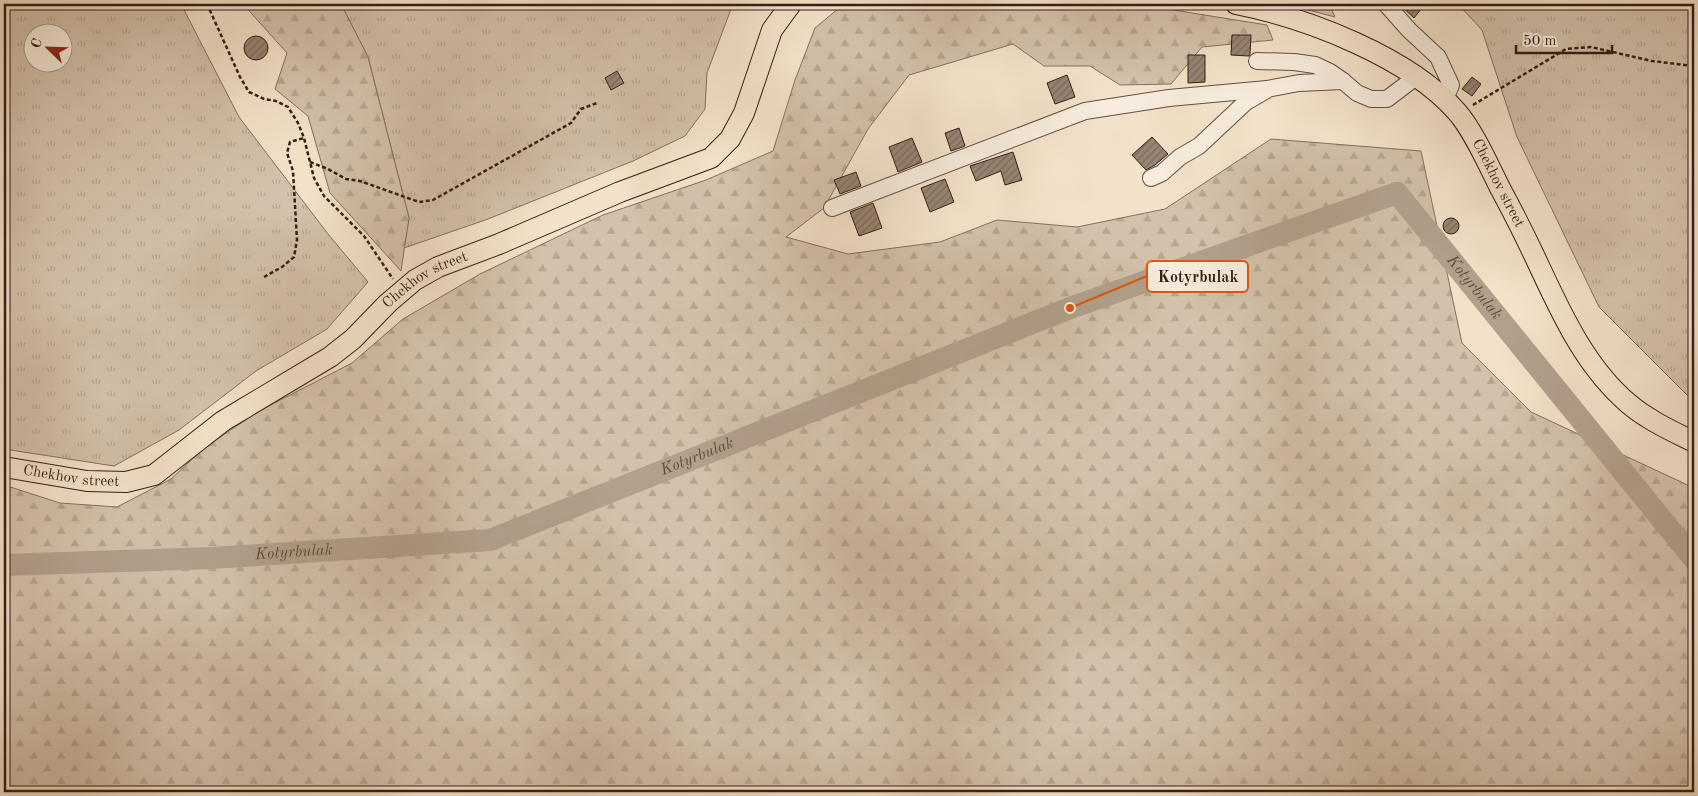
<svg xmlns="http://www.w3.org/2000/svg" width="1698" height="796" font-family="'Old Standard TT',serif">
  <defs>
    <pattern id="grass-tufts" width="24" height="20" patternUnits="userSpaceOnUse" patternTransform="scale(1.25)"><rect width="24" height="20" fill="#d3c1ab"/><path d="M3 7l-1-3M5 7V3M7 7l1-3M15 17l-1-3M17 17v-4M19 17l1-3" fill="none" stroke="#b6a592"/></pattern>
    <pattern id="forest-firs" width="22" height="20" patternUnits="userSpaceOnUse" patternTransform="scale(1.25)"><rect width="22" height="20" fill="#d3c1ab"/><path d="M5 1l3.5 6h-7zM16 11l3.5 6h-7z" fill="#b6a592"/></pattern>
    <pattern id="building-hatch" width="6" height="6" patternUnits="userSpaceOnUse" patternTransform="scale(1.25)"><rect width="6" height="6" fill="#978474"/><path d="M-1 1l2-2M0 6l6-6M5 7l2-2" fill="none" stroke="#7c6b5e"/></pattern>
  </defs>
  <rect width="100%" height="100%" fill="#f3e2ca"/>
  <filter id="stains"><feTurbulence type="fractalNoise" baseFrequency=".004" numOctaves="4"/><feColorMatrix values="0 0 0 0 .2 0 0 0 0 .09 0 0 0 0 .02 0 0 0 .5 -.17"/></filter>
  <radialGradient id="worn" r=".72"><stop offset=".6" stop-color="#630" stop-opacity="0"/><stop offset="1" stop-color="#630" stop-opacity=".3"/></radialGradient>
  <g fill="url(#grass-tufts)" stroke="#847060" fill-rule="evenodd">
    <path d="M4 4H181L239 117 328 234 368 282 327 329 256 371 179 430 114 466 4 449ZM62 32V62H32V32Z"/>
    <polygon points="341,4 737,4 731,9 707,73 705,109 685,136 633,161 488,219 404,248 409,218 368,57"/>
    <polygon points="1458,4 1694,4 1694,402 1599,307 1517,137 1482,30"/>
  </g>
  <g fill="url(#forest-firs)" stroke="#847060">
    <polygon points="243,4 341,4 368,57 409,218 401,271 330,193 308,116 275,89 287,53"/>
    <polygon points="844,4 1136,4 1267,25 1273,40 1202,47 1171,84 1120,85 1090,66 1044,66 1013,44 909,75 868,129 824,208 786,237 848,254 940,242 997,220 1077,227 1165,209 1271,139 1421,151 1462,343 1531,412 1694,488 1694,792 4,792 4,485 60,503 117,507 171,479 204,448 259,411 352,363 403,319 480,274 603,215 706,180 773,151 795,80 815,28"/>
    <polygon points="1285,4 1326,4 1330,6 1335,17"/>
  </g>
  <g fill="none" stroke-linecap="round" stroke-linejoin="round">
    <path stroke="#b2a08d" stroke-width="22" id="s1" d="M4 565 212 558 490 540 1070 308 1397 193 1694 559"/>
  </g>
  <g fill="url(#building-hatch)" stroke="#341f16">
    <polygon points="1399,4 1425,4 1414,18"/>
    <polygon points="1232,35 1251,35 1250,54 1249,56 1231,55"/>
    <circle cx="256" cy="48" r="12"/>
    <polygon points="1188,55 1205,55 1205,82 1188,83"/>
    <polygon points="617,71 624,83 611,90 605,78"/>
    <polygon points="1067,75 1075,97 1055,104 1047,83"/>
    <polygon points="1472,77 1481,84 1472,96 1462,89"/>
    <polygon points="959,128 965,146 951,151 945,133"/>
    <polygon points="1152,137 1168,154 1155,165 1146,170 1132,155"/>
    <polygon points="912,138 922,162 898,172 889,147"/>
    <polygon points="1013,152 1022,180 1005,185 1001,171 976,181 970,166"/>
    <polygon points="856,172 861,186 840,194 834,180"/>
    <polygon points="945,179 954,202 930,212 921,188"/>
    <polygon points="873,203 882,228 859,236 850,212"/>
    <circle cx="1451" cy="226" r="8"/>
  </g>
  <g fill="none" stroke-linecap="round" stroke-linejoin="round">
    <defs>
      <g id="minor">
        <polyline points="1386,4 1409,30 1438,57 1451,85 1445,99"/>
        <polyline points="1257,61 1294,62 1315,65 1330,72 1343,81 1357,93 1371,99 1387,99 1416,77"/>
        <polyline points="1151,178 1162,173 1180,157 1199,146 1246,102 1265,91"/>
        <polyline points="832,208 1085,111 1169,98 1267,89 1299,83 1343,81"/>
      </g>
      <g id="major">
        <path id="s2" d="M1236 4C1307 18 1409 57 1457 112 1473 130 1489 166 1500 188 1512 210 1523 232 1534 255 1559 308 1583 365 1629 404 1648 420 1672 431 1694 442"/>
        <path id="s3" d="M4 467 87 481 126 482 154 475 223 421 330 357 353 339 388 303 415 280 438 267 499 244 620 192 711 158 730 139 744 113 772 30 791 4"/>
      </g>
    </defs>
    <use href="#minor" stroke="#645043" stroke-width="18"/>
    <use href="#major" stroke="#341f16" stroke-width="22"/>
    <g stroke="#341f16" stroke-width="2.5" stroke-dasharray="4 2.5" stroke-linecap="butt">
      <polyline points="207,4 240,77 249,92 264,99 276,101 288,107 298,123 304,138 314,178 324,196 364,236 393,279"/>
      <polyline points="1473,105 1566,49 1591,47 1652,61 1694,66"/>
      <polyline points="310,162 328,169 346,179 360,181 419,202 433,200 571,123 581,109 597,103"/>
      <polyline points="264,277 282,267 294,257 297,240 293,171 287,153 290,142 304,138"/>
    </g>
    <use href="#minor" stroke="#f7ecdd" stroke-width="16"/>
    <use href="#major" stroke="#f3e2ca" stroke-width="20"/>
  </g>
  <g text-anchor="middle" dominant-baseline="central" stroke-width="4" stroke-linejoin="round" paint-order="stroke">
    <g font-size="15" fill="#341f16" stroke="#f7ecdd">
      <text stroke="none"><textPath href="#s2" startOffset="332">Chekhov street</textPath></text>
      <text stroke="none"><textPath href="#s3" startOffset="488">Chekhov street</textPath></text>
      <text stroke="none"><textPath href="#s3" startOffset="68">Chekhov street</textPath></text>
    </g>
    <g font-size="16" font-style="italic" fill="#604c40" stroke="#f7ecdd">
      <text stroke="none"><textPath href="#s1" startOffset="1580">Kotyrbulak</textPath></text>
      <text stroke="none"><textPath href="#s1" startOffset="710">Kotyrbulak</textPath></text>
      <text stroke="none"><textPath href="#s1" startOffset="290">Kotyrbulak</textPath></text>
    </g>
  </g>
  <path fill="none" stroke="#df560c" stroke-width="2" d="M1070 308L1147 276"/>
  <circle fill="#df560c" stroke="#f7ecdd" stroke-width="2" cx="1070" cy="308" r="5"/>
  <rect fill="#f7ecdd" stroke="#df560c" stroke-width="2" x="1147" y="261" width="101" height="31" rx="5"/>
  <g font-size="16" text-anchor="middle" font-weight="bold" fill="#341f16">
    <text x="1198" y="282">Kotyrbulak</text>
  </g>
  <rect width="1698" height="796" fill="none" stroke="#f3e2ca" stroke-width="20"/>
  <rect x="5" y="5" width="1688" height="786" fill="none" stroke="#341f16" stroke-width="2.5"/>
  <rect x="10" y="10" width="1678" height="776" fill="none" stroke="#341f16"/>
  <g transform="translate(48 48) rotate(293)"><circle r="24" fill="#f7ecdd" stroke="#a99a8d"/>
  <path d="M0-4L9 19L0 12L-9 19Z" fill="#8f2418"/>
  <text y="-8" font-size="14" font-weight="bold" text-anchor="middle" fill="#341f16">С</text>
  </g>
  <path d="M1516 45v8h96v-8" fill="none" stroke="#341f16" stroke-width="2.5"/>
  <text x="1523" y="45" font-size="15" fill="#341f16" stroke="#f7ecdd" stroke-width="4" paint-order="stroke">50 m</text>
  <rect width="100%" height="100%" filter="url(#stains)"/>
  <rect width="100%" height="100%" fill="url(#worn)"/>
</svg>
